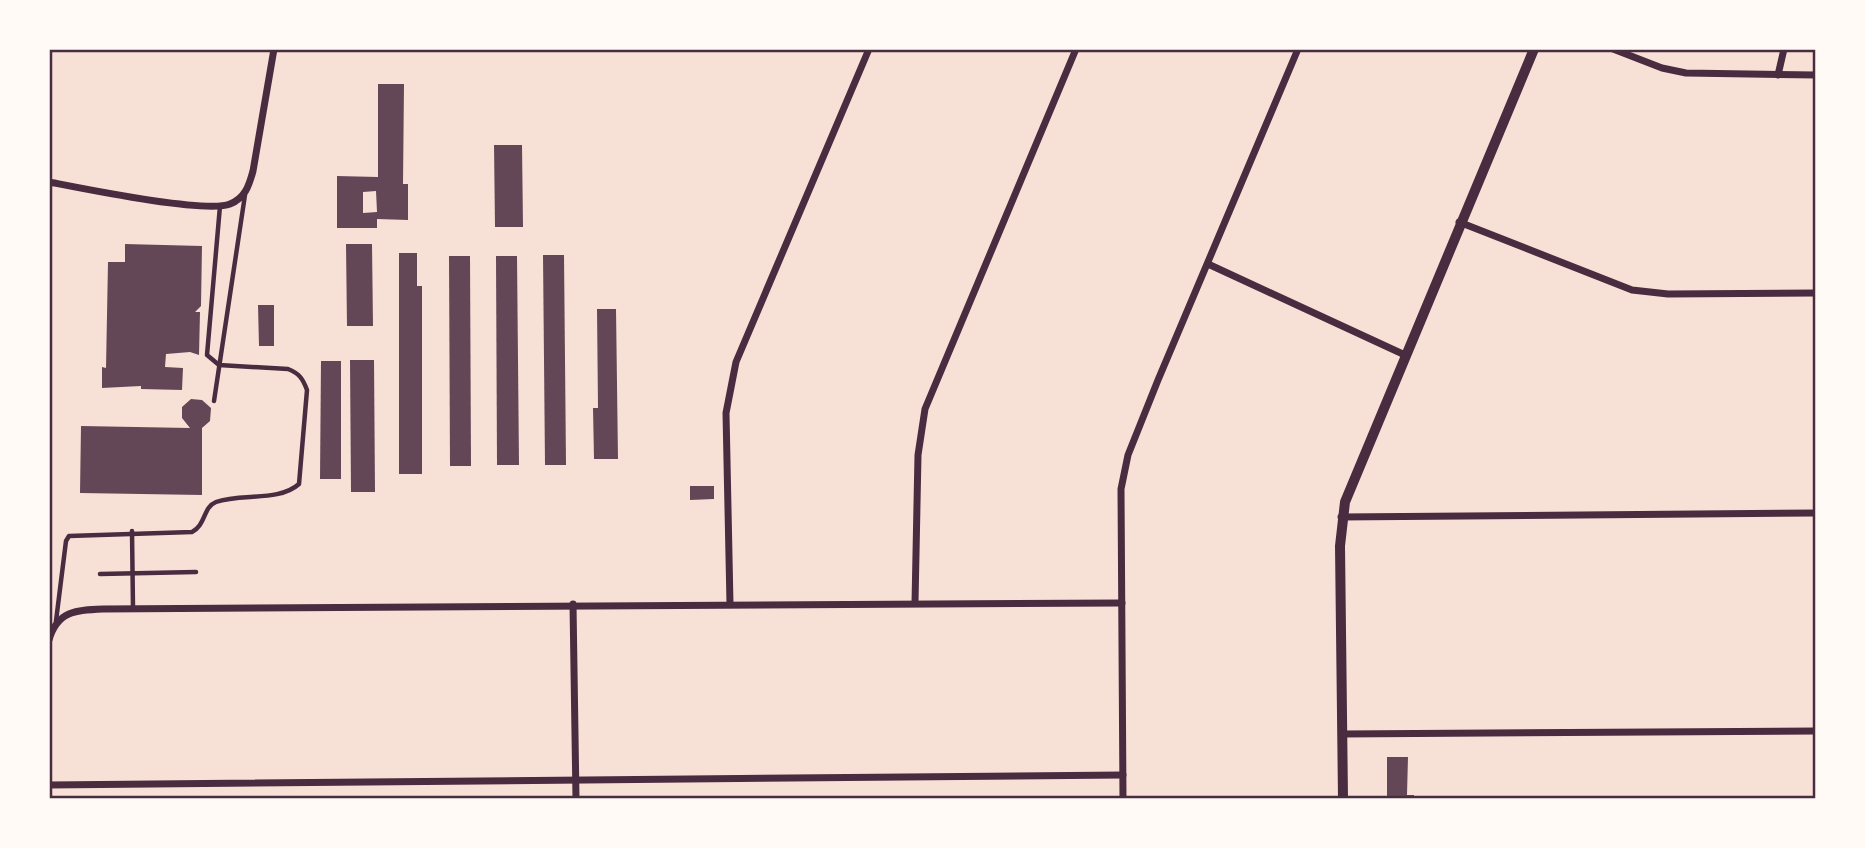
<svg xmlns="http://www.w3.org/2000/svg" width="1865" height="848" font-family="'PT Sans',sans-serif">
  <rect width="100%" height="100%" fill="#f7e1d7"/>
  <g fill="#644757" fill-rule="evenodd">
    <path d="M378 84H404L403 184H408V220L377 219V228H337V176L378 177ZM376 191 377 212 363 213V192Z"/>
    <polygon points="494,145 522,145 523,227 495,227"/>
    <polygon points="125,244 202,246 201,306 195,312 200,312 199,355 190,352 166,354 165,367 183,368 182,390 141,389 141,386 102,388 102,367 106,368 108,262 125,262"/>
    <polygon points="346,244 372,244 373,326 347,326"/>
    <polygon points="399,253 417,253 417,286 422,286 422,474 399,474"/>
    <polygon points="543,255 564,255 566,465 545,465"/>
    <polygon points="449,256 470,256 471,466 450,466"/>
    <polygon points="496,256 517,256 519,465 497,465"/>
    <polygon points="258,305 274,305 274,346 259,346"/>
    <polygon points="597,309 616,309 618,459 594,459 593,408 598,408"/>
    <polygon points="350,360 374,360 375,492 351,492"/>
    <polygon points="321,361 341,361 341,479 320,479"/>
    <polygon points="191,399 202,400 211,408 210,421 202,428 202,495 80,493 81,426 190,428 182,418 182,407"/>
    <polygon points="690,486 714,486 714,499 690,500"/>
    <polygon points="1387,757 1408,757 1407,795 1414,795 1414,799 1387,799"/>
  </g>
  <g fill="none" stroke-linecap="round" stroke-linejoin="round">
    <g stroke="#4a2c40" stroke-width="4.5">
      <polyline points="214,401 245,195"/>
      <polyline points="132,531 133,608"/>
      <polyline points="100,574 196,572"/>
      <path d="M56 621 66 541 69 536 192 532C206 525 203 507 216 502 241 493 279 502 299 484L307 390C303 379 299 373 288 369L219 365 207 355 220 206"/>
    </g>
    <g stroke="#4a2c40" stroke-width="7">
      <polyline points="1613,49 1662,68 1686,73 1816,75"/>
      <polyline points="1778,75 1784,49"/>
      <path d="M49 182C80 188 206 214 230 204 245 198 249 186 253 171L274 49"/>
      <polyline points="1459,222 1632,290 1668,294 1816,293"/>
      <polyline points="1208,264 1405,355"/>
      <polyline points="1341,517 1816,513"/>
      <polyline points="915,603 918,455 925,409 1076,49"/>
      <polyline points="573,604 576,799"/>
      <polyline points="730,604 726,413 736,362 869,49"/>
      <path d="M49 640C57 611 76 610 103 609L1122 603"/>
      <polyline points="1342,734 1816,731"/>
      <polyline points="49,785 1123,775"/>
      <polyline points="1123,799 1121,489 1128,455 1158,380 1298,49"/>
    </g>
    <polyline stroke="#4a2c40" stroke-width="10" points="1343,799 1340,546 1345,502 1534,49"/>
  </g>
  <rect width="1865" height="848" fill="none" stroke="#fffaf5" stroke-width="102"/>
  <rect x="51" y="51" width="1763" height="746" fill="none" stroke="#4a2c40" stroke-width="2.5"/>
</svg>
